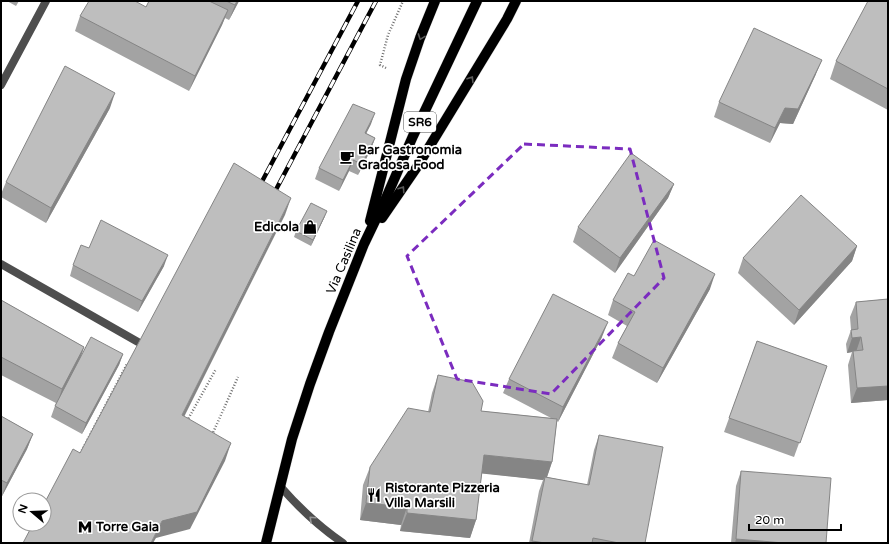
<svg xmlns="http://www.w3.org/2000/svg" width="889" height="544" font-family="'Varela Round',sans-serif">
  <rect width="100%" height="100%" fill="#fff"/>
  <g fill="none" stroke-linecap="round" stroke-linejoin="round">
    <defs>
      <g id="primary">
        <polyline points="382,218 417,167 507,19 516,1"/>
        <polyline points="370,221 406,79 420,38 435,1"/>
        <polyline points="266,543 292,439 310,384 329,332 364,244 386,198 413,136 477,1"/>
      </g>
    </defs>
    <use href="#primary" stroke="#dbdbdb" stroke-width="11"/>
    <g stroke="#707070" stroke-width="2.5" stroke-dasharray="1 2" stroke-linecap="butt">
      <polyline points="386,68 380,65 388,35 403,1"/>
      <polyline points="187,421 216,369"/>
      <polyline points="212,435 238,377"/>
      <polyline points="79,456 127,364"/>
    </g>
    <g stroke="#4e4e4e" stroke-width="8">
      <polyline points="1,85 46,1"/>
      <polyline points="1,264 138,342"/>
      <path d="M280 486C300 509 318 526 343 543"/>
    </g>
    <use href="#primary" stroke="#000" stroke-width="10"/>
    <defs>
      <g id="rail">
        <polyline points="258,189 358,1"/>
        <polyline points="271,199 376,1"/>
      </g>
    </defs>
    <use href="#rail" stroke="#000" stroke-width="4.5"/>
    <use href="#rail" stroke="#fff" stroke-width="3" stroke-dasharray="9" stroke-linecap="butt"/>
  </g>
  <g fill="#a3a3a3">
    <polygon points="7,1 19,1 16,6"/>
    <polygon points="149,1 239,1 229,20 225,18 222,25 189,91 75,31 80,16 146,7"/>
    <polygon points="888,1 888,110 830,79 836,61"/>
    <polygon points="816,74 793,124 780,123 770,143 714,117 719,102"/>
    <polygon points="110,108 46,223 1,197 1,194 6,182"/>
    <polygon points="371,124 366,133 375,138 371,149 358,175 349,171 339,191 315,179 319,168"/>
    <polygon points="674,184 668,198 615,273 573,242 578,227"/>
    <polygon points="325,216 311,246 294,237 296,231"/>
    <polygon points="857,246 852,261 794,325 738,273 743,258"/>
    <polygon points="89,248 164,266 138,312 70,276 73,265"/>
    <polygon points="634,276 710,289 657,383 612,358 618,343 627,326 608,315 613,300"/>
    <polygon points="888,299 888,400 851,403 848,365 852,352 847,353 846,344 851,330 850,317 856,302"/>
    <polygon points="1,300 84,347 80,359 123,354 119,365 82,434 51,417 56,403 1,375"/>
    <polygon points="602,337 558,422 557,421 552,462 547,477 587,485 594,450 599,435 645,543 529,543 539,491 543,480 482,473 476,520 470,538 400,531 401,525 360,520 363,485 370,467 428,412 432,393 438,375 481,411 551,418 503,393 509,379"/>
    <polygon points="757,341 827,366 794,457 724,432"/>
    <polygon points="1,416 33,434 27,449 1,498"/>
    <polygon points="741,471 826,543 731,543 736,486"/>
  </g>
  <g fill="#858585">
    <polygon points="237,1 239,1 229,20 235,5"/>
    <polygon points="228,10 222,25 189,91 195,76"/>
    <polygon points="822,60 816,74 793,124 780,123 770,143 775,128 785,108"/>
    <polygon points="115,93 110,108 46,223 51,208"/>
    <polygon points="375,113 371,124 361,144 365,133"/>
    <polygon points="375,138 371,149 358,175 362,164"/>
    <polygon points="353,160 349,171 339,191 343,180"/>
    <polygon points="674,184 668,198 615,273 620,258"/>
    <polygon points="291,198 285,215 176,433 182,415"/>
    <polygon points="327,211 325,216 311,246 313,240"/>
    <polygon points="857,246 852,261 794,325 799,310"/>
    <polygon points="168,255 164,266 138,312 142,301"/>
    <polygon points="715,274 710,289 657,383 663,368"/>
    <polygon points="608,322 602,337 558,422 563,407"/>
    <polygon points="861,337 856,352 853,351 852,352 847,353 852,338"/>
    <polygon points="84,347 79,362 57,404 62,389"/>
    <polygon points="123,354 119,365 82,434 86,423"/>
    <polygon points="888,386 888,400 851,403 857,388"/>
    <polygon points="33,434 27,449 1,498 7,483"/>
    <polygon points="231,443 225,461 190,529 156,538 153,543 151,543 162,521"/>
    <polygon points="484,455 552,462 546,480 545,477 543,480 477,473"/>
    <polygon points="366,503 407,507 401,525 360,520"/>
    <polygon points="407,513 476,520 470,538 400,531"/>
    <polygon points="736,539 784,543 735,543"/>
  </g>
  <g fill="#bebebe" stroke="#858585">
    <polygon points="89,1 135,1 146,7 149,1 209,1 228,10 195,76 80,16"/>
    <polygon points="226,1 237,1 235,5"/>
    <polygon points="868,1 888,1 888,89 836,61"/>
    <polygon points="754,28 822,60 798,109 785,108 775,128 719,102"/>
    <polygon points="65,66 115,93 51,208 6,182"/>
    <polygon points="353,104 375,113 365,133 375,138 362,164 353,160 343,180 319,168"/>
    <polygon points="631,153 674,184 620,258 578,227"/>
    <polygon points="234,163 291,198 182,415 231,443 197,512 162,521 151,543 23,543 33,524 44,524 44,504 73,449 80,453"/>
    <polygon points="801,195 857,246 799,310 743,258"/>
    <polygon points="311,203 327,211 313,240 296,231"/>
    <polygon points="101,220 168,255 142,301 73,265 81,245 89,248"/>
    <polygon points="654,240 715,274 663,368 618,343 635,312 613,300 628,273 634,276"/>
    <polygon points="553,294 608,322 563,407 509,379"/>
    <polygon points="888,299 888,386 857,388 853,351 863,350 861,337 852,338 851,330 858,329 856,302"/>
    <polygon points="1,300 84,347 62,389 1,357"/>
    <polygon points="91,337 123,354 86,423 55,406"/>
    <polygon points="757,341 827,366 800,443 729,418"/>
    <polygon points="438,375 472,382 483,401 481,411 557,419 552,462 484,455 476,520 407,513 407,507 366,503 370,467 408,408 430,412"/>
    <polygon points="1,416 33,434 7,483 1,480"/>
    <polygon points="599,435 663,447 645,543 619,543 593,538 592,543 545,543 532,541 545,477 589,485"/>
    <polygon points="741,471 831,478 826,543 784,543 736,539"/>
  </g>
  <defs><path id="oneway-chevron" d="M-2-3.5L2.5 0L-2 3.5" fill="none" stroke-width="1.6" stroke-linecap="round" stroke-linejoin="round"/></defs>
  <g stroke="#595959">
    <use href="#oneway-chevron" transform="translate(421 37) rotate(110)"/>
    <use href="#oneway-chevron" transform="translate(471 79) rotate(-58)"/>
    <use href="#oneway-chevron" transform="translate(402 189) rotate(-56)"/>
  </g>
  <use stroke="#959595" href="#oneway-chevron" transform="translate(312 519) rotate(-137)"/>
  <path fill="none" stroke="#7b2cbf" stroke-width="3" stroke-dasharray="8 5" stroke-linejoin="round" d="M524 144 630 149 664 278 551 394 457 379 407 256Z"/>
  <defs>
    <symbol id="cafe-bare" viewBox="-9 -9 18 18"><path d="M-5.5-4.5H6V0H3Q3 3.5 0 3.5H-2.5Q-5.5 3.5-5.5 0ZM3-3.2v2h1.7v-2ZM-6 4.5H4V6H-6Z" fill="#000" stroke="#fff" stroke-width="2.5" paint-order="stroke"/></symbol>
    <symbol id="shop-bare" viewBox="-9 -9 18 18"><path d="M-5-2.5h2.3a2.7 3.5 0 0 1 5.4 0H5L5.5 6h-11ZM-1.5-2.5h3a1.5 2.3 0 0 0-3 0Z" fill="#000" stroke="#fff" stroke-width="2.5" paint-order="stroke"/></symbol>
    <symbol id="restaurant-bare" viewBox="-9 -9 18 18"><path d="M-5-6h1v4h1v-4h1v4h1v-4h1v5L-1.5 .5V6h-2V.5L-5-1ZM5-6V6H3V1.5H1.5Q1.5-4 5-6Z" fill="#000" stroke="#fff" stroke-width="2.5" paint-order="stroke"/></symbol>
    <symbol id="metro-bare" viewBox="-9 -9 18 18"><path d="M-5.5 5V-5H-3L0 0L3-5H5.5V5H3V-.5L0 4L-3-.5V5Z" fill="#000" stroke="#fff" stroke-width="2.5" paint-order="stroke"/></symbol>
  </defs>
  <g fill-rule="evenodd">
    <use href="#cafe-bare" x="337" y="147" width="20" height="20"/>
    <use href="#shop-bare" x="300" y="217" width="20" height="20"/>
    <use href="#restaurant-bare" x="364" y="485" width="20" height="20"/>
    <use href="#metro-bare" x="75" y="517" width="20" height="20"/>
  </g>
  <g text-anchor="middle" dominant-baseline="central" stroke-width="3.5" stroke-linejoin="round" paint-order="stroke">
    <rect fill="#fff" stroke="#4c4c4c" stroke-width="1" x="404" y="112" width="32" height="20" rx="3"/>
    <g font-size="12" font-weight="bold" fill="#000">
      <text x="420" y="122">SR6</text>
    </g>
    <g font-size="13" font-weight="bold" fill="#000" stroke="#fff" text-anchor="start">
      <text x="358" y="150">Bar Gastronomia<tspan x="358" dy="15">Gradosa Food</tspan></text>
      <text x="299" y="227" text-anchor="end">Edicola</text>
      <text x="385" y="488">Ristorante Pizzeria<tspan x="385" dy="15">Villa Marsili</tspan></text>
      <text x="96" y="527">Torre Gaia</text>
    </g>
    <g font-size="13" fill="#000" stroke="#fff">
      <text transform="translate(344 261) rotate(-67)">Via Casilina</text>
    </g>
  </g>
  <rect width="889" height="544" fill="none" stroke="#000000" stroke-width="4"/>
  <g transform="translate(32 512) rotate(289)"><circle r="19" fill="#ffffff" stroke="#999999"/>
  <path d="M0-3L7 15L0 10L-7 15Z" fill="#000000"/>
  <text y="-6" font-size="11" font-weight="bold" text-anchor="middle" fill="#000000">N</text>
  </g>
  <path d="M749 524v6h92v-6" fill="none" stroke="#000000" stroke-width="2"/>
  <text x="755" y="524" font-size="12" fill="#000000" stroke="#ffffff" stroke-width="3" paint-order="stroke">20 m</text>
</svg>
